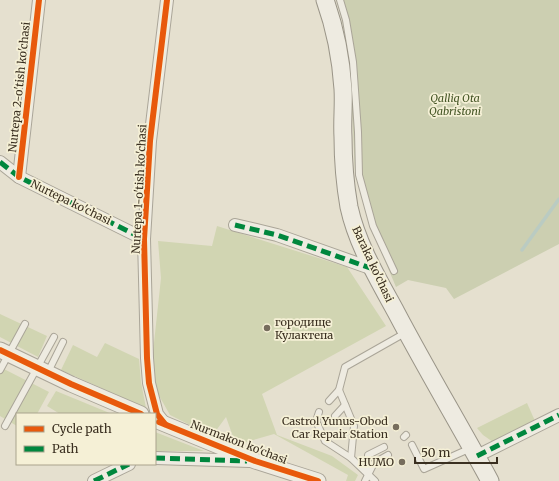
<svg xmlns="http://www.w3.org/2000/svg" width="559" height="481" font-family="Merriweather,serif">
  <rect width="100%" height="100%" fill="#e5e0cf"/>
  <g fill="#d1d5b2">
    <polygon points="217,226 347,267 386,326 262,394 277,435 332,456 358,475 355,481 346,481 348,475 274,434 236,445 226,417 212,436 170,415 153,385 153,352 161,278 158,241 212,246"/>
    <polygon points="0,314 47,336 38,357 0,337"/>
    <polygon points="105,343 139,359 141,382 146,408 61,370 73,345 97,357"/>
    <polygon points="0,367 49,392 37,414 17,414 17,426 0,416"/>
    <polygon points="56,391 112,414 60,414 47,406"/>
    <polygon points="527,403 535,421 493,442 483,435 477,428"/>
    <polygon points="155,432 204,451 165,451 155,452"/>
  </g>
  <polygon fill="#cccfb1" points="337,0 559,0 559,244 454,299 446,288 408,280 396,287 372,230 355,174 350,61 342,20"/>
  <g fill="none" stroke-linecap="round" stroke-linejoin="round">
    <polyline stroke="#bacbc2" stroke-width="3.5" points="522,250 559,199"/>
    <defs>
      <g id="service">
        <polyline points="340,0 346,20 353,62 358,132 359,175 373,226 394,271"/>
        <polyline points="0,370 25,324"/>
        <polyline points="48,372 63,342"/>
        <polyline points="329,401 339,390"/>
        <polyline points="319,412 316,421 325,441 351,458"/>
        <polyline points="335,416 345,405"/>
        <polyline points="5,426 54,337"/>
        <polyline points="404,437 406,435"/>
        <polyline points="412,445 424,469 471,448"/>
        <polyline points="368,475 368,455 384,447"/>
        <polyline points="365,481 374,463 388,455"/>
        <polyline points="375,481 351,458 354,426 339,390 345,367 405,333"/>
      </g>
      <g id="minor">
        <polyline points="0,162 19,177 144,239"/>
        <polyline points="19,177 39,0"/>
        <polyline points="235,225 277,235 373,269"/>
        <polyline points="165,424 157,414 149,383 147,358 144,239 150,141 167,0"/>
        <polyline points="477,456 559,415"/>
        <polyline points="155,458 250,461"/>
        <polyline points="94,481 129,464"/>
      </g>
      <g id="tertiary">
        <polyline points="0,350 71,384 141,414"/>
        <polyline points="155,420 255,461 318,481"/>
      </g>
      <path id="secondary" d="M325 0C335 28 341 59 343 89 344 105 342 121 343 137 343 160 345 184 349 207 357 244 378 279 396 312 426 369 459 424 490 481"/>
    </defs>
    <use href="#service" stroke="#aaa598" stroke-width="8"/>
    <use href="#minor" stroke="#aaa598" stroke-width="14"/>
    <use href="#tertiary" stroke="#aaa598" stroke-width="17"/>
    <use href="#secondary" stroke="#9a9588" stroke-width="19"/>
    <use href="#service" stroke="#eeebe1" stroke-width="6"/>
    <use href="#minor" stroke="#eeebe1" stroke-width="12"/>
    <use href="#tertiary" stroke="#eeebe1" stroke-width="15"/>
    <use href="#secondary" stroke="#eeebe1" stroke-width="17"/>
    <g stroke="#00873e" stroke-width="5" stroke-dasharray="10 5" stroke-linecap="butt">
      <polyline points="0,162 19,177 144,239"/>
      <polyline points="235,225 277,235 373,269"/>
      <polyline points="477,456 559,415"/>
      <polyline points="155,458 247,461"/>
      <polyline points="94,481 129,464"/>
    </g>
    <defs>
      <g id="cycleway">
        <polyline points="19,177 39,0"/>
        <polyline points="0,350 71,384 141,414"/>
        <polyline points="159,422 255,461 318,481"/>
        <polyline points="165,424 157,414 149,383 147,358 144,239 150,141 167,0"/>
      </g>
    </defs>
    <use href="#cycleway" stroke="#f5f0d6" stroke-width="8"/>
    <use href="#cycleway" stroke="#e8590c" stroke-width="6"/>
  </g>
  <g fill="#766d5d" stroke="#f5f0d6" stroke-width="1.5">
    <circle cx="267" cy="328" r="4"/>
    <circle cx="396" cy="427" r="4"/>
    <circle cx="402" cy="462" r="4"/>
  </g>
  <g text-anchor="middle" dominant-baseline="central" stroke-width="3.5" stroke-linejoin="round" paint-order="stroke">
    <g font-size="11" fill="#3a2f20" stroke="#f5f0d6">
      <text transform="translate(19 87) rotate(-84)">Nurtepa 2-o'tish ko'chasi</text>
      <text transform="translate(139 189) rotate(-87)">Nurtepa 1-o'tish ko'chasi</text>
      <text transform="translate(71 202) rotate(26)">Nurtepa ko'chasi</text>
      <text transform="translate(373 264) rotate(65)">Baraka ko'chasi</text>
      <text transform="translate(239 442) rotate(21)">Nurmakon ko'chasi</text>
    </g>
    <g font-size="11" font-style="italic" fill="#455626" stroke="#f5f0d6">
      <text x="455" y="98">Qalliq Ota<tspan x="455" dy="13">Qabristoni</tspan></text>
    </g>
    <g font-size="11" fill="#3a2f20" stroke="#f5f0d6" text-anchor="end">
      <text x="275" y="322" text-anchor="start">городище<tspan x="275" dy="13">Кулактепа</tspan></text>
      <text x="388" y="421">Castrol Yunus-Obod<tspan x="388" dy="13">Car Repair Station</tspan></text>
      <text x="394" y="462">HUMO</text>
    </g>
  </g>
  <rect x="16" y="413" width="140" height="52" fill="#f5f0d6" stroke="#aaa38d"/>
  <rect x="24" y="426" width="20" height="6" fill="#e8590c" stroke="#aaa38d"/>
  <text x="52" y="433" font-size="12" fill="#3a2f20">Cycle path</text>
  <rect x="24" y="446" width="20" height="6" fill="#00873e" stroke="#aaa38d"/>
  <text x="52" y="453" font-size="12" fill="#3a2f20">Path</text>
  <path d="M415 457v6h82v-6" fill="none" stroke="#3a2f20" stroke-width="2"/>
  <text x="421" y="457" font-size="12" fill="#3a2f20" stroke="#f5f0d6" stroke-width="3" paint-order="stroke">50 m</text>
</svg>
